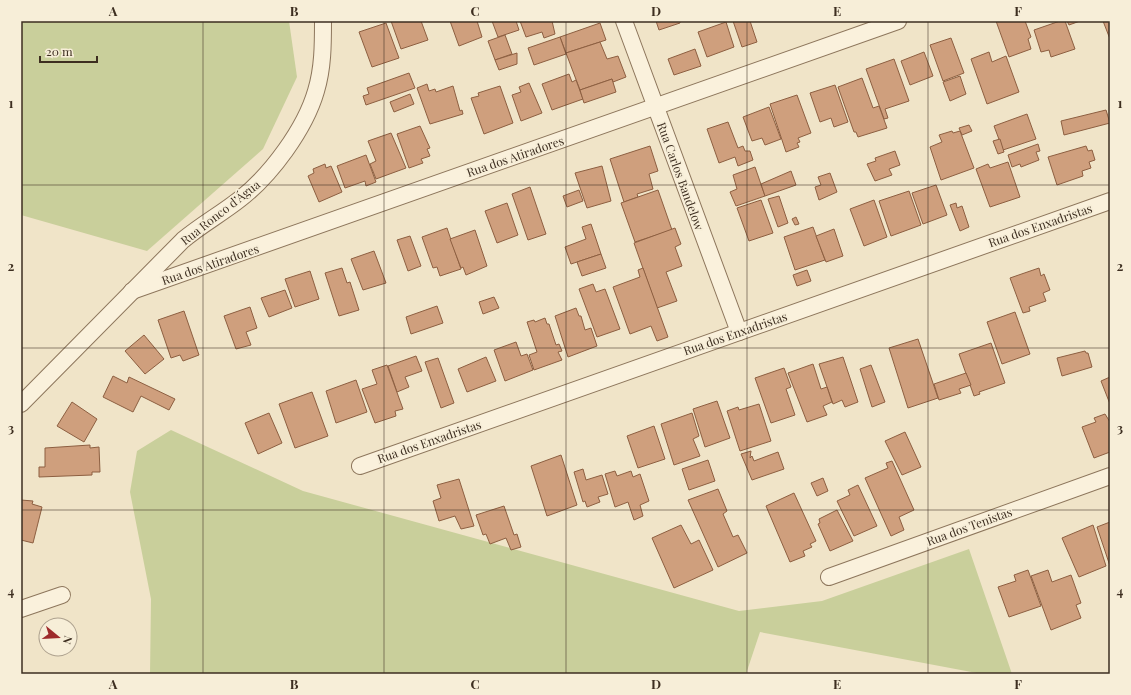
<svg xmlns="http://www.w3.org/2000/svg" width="1131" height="695" font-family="'Playfair Display',serif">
  <rect width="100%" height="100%" fill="#f0e4c8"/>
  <g fill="#c9cf9b">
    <polygon points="21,21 289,21 297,77 263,149 147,251 21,215"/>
    <polygon points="171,430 303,491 739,611 822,601 969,549 1012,674 982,674 760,632 746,674 150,674 151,599 130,492 137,451"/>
  </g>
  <g fill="#cf9f7d" stroke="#8d5f41">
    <polygon points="391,21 421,21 428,40 401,49"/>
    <polygon points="450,21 477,21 482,37 459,46"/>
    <polygon points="492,21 516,21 519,30 498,37"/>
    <polygon points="520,21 552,21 555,34 544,38 542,32 526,37"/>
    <polygon points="656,21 680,21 680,23 659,30"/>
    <polygon points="733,21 750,21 757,42 742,47"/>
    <polygon points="996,21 1025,21 1031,37 1028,39 1031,49 1009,57"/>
    <polygon points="1060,21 1065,21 1075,49 1051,57 1049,50 1041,52 1034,30"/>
    <polygon points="1067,21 1080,21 1069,25"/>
    <polygon points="1103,21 1110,21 1110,39"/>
    <polygon points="726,22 734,47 707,57 698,32"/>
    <polygon points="386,23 399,58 372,67 359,32"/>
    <polygon points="600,23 606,40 566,53 560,37"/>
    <polygon points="505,35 512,54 495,60 488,41"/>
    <polygon points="560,37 566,54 534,65 528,48"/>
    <polygon points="951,38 964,73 943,81 930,45"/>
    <polygon points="600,42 607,59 618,56 626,77 613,82 612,79 580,90 566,53"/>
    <polygon points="695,49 701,66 674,75 668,59"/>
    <polygon points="924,52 933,76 910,85 901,61"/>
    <polygon points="989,52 992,62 1006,56 1019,92 987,104 971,59"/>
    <polygon points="517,53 517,64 499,70 495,60"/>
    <polygon points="894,59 909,101 885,109 888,118 884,119 866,69"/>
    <polygon points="409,73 415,88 366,105 363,96 369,94 367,88"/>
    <polygon points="569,74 572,82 576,80 583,99 552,110 542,84"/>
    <polygon points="960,76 966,94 950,101 943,82"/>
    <polygon points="862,78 873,108 879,106 887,128 858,137 856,132 854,132 838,87"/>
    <polygon points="612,79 616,92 584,103 580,90"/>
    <polygon points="529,83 542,113 521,121 512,95 521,92 519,87"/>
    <polygon points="427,84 429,91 435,89 436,92 453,86 460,111 462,110 463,114 430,124 417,88"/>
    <polygon points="835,85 848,122 834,127 831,118 820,122 810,93"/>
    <polygon points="500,86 513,123 484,134 471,98 479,96 478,93"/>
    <polygon points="410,94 414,104 394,112 390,102"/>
    <polygon points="797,95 811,133 798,138 800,142 797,143 799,147 786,152 770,104"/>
    <polygon points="769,107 781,139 765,145 762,138 752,141 743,117"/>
    <polygon points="1106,110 1110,123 1064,135 1061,121"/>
    <polygon points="1027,114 1036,139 1003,150 994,126"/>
    <polygon points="728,122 738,148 743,146 745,151 750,151 753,160 738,166 735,157 719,163 707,129"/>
    <polygon points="969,125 972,131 962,135 959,128"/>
    <polygon points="420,126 430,148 427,149 430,156 421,159 423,163 409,168 397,134"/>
    <polygon points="952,131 953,133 960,131 974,168 941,180 930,147 942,142 939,135"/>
    <polygon points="391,133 406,168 376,179 370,164 376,161 368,141"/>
    <polygon points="1000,139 1004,152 998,154 993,141"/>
    <polygon points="1038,144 1040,151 1036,152 1039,160 1021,167 1020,164 1012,167 1008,155"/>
    <polygon points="650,146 658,171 649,174 653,189 637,194 638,197 624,202 610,159"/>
    <polygon points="1086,146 1088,151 1092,150 1095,160 1089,162 1091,168 1082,171 1083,176 1057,185 1048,157"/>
    <polygon points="895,151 900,165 889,169 892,175 875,181 867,164 876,161 875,158"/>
    <polygon points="366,155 376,182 366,186 365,181 345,188 337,166"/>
    <polygon points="1008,162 1020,197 990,207 976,169 988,164 990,168"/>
    <polygon points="325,164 326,168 331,166 342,192 319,202 308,176 314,173 313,169"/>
    <polygon points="602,166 611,201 587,208 575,173"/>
    <polygon points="755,167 765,196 736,206 730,192 737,189 733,175"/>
    <polygon points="791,171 796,185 765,196 761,184"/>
    <polygon points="830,173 837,192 819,200 815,187 821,185 818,177"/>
    <polygon points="936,185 947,215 923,224 912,193"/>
    <polygon points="530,187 546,234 528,240 512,194"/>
    <polygon points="579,190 583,201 567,207 563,196"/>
    <polygon points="658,190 672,230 635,242 621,203"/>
    <polygon points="909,191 921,225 891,236 879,201"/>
    <polygon points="779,196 788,223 778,227 768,199"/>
    <polygon points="761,200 773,233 749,241 737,208"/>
    <polygon points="874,200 887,237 864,246 850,209"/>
    <polygon points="507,203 518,235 497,243 485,211"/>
    <polygon points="956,203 957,208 962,206 969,227 960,231 950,205"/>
    <polygon points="796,217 799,224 795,225 792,219"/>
    <polygon points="591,224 601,254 571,264 565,247 586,239 582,227"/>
    <polygon points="813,227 825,260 795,270 784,237"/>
    <polygon points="447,228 461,269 440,276 437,267 433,268 422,237"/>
    <polygon points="675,228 681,244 675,247 682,266 666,272 677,301 657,308 634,243"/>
    <polygon points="834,229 843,256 826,262 816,236"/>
    <polygon points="475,230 487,266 466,275 463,267 461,268 450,239"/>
    <polygon points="410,236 421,266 408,271 397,240"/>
    <polygon points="374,251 386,283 363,290 351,259"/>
    <polygon points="601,254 606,268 582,276 577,262"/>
    <polygon points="342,268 347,283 350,282 359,310 339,316 325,273"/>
    <polygon points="643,268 668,337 657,341 651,326 630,334 613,287 640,277 638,270"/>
    <polygon points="1039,268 1041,276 1044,274 1050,290 1043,293 1046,301 1029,307 1030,311 1023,313 1010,278"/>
    <polygon points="807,270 811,281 797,286 793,275"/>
    <polygon points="310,271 319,299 295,307 285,279"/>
    <polygon points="593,284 596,292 605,289 620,329 597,337 579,289"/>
    <polygon points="285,290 292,308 269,317 261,298"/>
    <polygon points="494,297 499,308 483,314 479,302"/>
    <polygon points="437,306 443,323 411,334 406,317"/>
    <polygon points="250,307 257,328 246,332 251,345 236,349 224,316"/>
    <polygon points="576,308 579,316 581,316 585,330 591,328 597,346 568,357 555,316"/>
    <polygon points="184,311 199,355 183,361 180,355 171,358 158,320"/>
    <polygon points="1015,312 1030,354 1002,364 987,322"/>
    <polygon points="545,318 547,324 549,324 556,345 559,344 562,351 558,352 562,360 534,370 529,355 537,352 527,322 534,320 535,322"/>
    <polygon points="144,335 164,359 145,374 125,351"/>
    <polygon points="918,339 938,398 908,408 889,348"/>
    <polygon points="516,342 521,356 527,354 533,370 505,381 494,350"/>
    <polygon points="991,343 1005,383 979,392 980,394 974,396 959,354"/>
    <polygon points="1085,351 1086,353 1088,353 1092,367 1062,376 1057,358"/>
    <polygon points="416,356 422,371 405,377 409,387 397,392 388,366"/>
    <polygon points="486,357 496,381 467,392 458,369"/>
    <polygon points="843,357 858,402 845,407 842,400 833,404 819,364"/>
    <polygon points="438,358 454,403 441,408 425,362"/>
    <polygon points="813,364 821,389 827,387 832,402 823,406 827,415 807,422 788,373"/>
    <polygon points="387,365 403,409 395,411 396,416 375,423 362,389 377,384 372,370"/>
    <polygon points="871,365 885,402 872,407 860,369"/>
    <polygon points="784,368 791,387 786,389 795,415 771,423 755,378"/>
    <polygon points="966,373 971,385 959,389 961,393 939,400 934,384"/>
    <polygon points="113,376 127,383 129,377 175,399 169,410 141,396 133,412 103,397"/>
    <polygon points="1110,377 1110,404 1101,381"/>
    <polygon points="356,380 367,412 336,423 326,391"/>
    <polygon points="312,392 328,436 295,448 279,404"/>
    <polygon points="717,401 730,438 705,447 693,409"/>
    <polygon points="72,402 97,419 84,442 57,426"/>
    <polygon points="759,404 771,441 740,451 727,411 738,407 739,410"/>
    <polygon points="269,413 282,443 258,454 245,423"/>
    <polygon points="692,413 699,436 693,439 700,456 674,465 661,424"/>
    <polygon points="1105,414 1110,422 1110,452 1094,458 1082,427 1096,422 1094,418"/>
    <polygon points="654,426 665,459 638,468 627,436"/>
    <polygon points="905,432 921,467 902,475 885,441"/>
    <polygon points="90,445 90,448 99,447 100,472 92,472 92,475 39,477 39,467 45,467 45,448"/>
    <polygon points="751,451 750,458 752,456 754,461 778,452 784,469 752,480 741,454"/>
    <polygon points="561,455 577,505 547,516 531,466"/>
    <polygon points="708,460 715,481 689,490 682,469"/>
    <polygon points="892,461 914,510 899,517 904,530 891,536 865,478 888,468 886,463"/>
    <polygon points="583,469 586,480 602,475 608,494 598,497 600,502 587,507 585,501 583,502 574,472"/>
    <polygon points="615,471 617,476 631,471 633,477 640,474 649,501 640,505 643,516 634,520 628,502 615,507 605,474"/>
    <polygon points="823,478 828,491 817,496 811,483"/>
    <polygon points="459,479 474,526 461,529 455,516 439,521 433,501 441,498 437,485"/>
    <polygon points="858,485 877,526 854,536 837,501 850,495 848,490"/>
    <polygon points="718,489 727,511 723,514 733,537 738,535 747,553 718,567 688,500"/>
    <polygon points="794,493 816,541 810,544 812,547 803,551 805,556 790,562 766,506"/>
    <polygon points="21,500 33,501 32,504 42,507 33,543 21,540"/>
    <polygon points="504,506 514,535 517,534 521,547 511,550 506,538 490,544 486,534 483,535 476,515"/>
    <polygon points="837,510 853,541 830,551 818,524 820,523 819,519"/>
    <polygon points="1110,522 1110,566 1097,527"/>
    <polygon points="681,525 691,544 699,540 713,570 674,588 652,538"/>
    <polygon points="1093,525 1106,566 1079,577 1062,538"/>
    <polygon points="1028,570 1041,606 1009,617 998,587 1016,581 1014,575"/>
    <polygon points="1048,570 1052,582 1071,575 1081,603 1076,605 1081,618 1051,630 1031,576"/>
  </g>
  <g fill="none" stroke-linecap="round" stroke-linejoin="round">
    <defs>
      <g id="street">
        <polyline points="624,21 739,332"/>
        <polyline points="132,291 898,21"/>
        <path d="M21 404 183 240C201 225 221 214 240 199 271 175 305 129 316 91 323 68 323 44 323 21"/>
        <polyline points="360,466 1110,201"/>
        <polyline points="829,577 1110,476"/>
        <polyline points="21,609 62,595"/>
      </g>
    </defs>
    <use href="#street" stroke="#8d765c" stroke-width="18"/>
    <use href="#street" stroke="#faf1dc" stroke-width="16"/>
  </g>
  <path fill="none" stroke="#3d2e20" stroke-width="1" stroke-opacity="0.55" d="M203 21V674M384 21V674M566 21V674M747 21V674M928 21V674M21 185H1110M21 348H1110M21 510H1110"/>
  <g text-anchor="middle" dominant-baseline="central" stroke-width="3.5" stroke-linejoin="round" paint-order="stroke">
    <g font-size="12" fill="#3d2e20" stroke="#f7eed8">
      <text transform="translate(515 156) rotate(-19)">Rua dos Atiradores</text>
      <text transform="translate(681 176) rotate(70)">Rua Carlos Bandelow</text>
      <text transform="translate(220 212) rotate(-38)">Rua Ronco d’Água</text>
      <text transform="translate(1040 225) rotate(-19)">Rua dos Enxadristas</text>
      <text transform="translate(210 264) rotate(-19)">Rua dos Atiradores</text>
      <text transform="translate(735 333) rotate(-19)">Rua dos Enxadristas</text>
      <text transform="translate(429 441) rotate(-19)">Rua dos Enxadristas</text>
      <text transform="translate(969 526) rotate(-20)">Rua dos Tenistas</text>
    </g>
  </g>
  <rect width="1131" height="695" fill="none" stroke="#f7eed8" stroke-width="44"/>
  <g transform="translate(58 637) rotate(108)"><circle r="19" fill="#f7eed8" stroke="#ada18e"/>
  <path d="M0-3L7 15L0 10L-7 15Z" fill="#9e2a2b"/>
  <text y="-6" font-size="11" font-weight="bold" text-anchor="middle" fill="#3d2e20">N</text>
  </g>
  <path d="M40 56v6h57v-6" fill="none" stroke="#3d2e20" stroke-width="2"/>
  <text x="46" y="56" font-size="12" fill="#3d2e20" stroke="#f7eed8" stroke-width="3" paint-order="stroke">20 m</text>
  <rect x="22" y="22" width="1087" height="651" fill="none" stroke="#3d2e20" stroke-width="1.5"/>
  <g font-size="13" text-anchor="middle" font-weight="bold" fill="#3d2e20">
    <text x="113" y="16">A</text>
    <text x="294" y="16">B</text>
    <text x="475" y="16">C</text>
    <text x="656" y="16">D</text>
    <text x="837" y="16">E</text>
    <text x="1018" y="16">F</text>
    <text x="11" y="108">1</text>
    <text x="1120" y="108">1</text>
    <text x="11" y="271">2</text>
    <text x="1120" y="271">2</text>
    <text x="11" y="433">3</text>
    <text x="1120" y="433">3</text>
    <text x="11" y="596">4</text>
    <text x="1120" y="596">4</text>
    <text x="113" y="689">A</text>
    <text x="294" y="689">B</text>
    <text x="475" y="689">C</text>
    <text x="656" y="689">D</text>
    <text x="837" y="689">E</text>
    <text x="1018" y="689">F</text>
  </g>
</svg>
